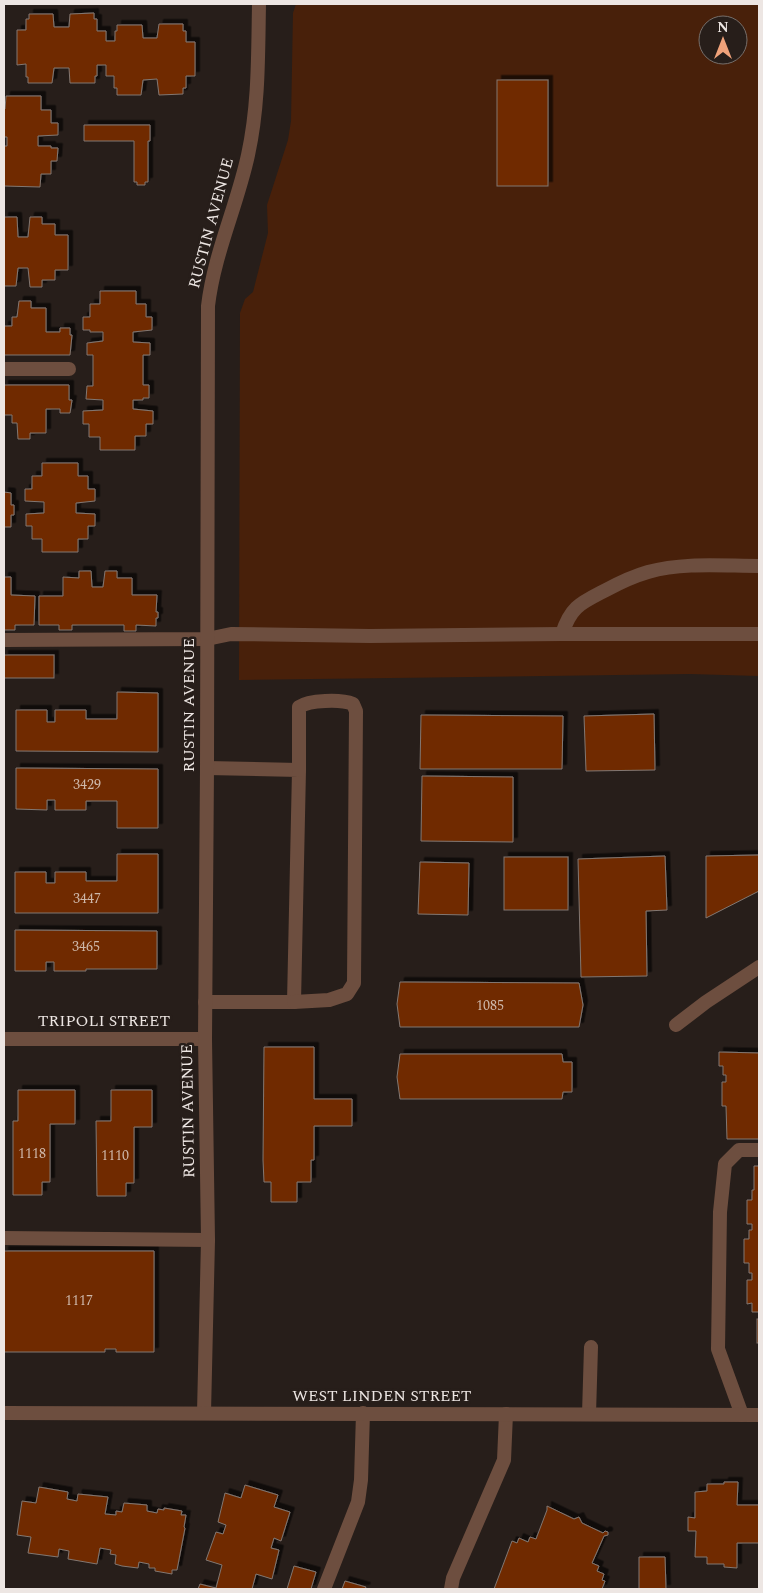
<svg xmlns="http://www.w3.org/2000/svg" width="763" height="1593" font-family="Spectral,serif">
  <defs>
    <filter id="shadow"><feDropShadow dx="4.5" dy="-4.5" stdDeviation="0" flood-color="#0009"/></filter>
  </defs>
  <rect width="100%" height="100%" fill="#271e1a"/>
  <path fill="#48200a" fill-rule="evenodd" d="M296 4H759V676L690 674 239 680 240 313 245 299 253 292 268 233 267 205 288 140 291 121 293 13ZM708 25H738V55H708Z"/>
  <g fill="#6f2c00" stroke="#827772" filter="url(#shadow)">
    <polygon points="94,13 94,19 97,19 97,31 106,31 106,41 115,41 115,31 117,31 117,25 142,25 143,38 157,38 159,24 183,24 183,31 186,31 186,42 195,42 195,76 186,76 186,88 183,88 183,94 159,95 157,79 143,80 141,95 117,95 117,88 114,88 114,76 106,76 106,65 97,65 97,76 95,76 95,83 70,83 69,68 54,68 52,83 28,83 28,77 26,77 26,64 17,65 17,30 26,30 26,19 29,19 29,14 53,14 54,27 69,27 70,14"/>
    <rect x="497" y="80" width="51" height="106"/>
    <polygon points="6,96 41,96 41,110 51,110 51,123 58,123 58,135 38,136 38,146 51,146 51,148 58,148 57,161 51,161 51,174 41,174 40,187 4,186 4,146 7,146 7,137 4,137 4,109 5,109"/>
    <polygon points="84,125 150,125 150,141 148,141 148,182 145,182 145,185 137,185 137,182 134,182 134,141 84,141"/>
    <polygon points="4,217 17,217 18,237 28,237 30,217 42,217 42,224 55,224 55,235 68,235 68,270 55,270 55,280 42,280 42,287 30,287 28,268 18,268 16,286 4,286"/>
    <polygon points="100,291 136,291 136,304 146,304 146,317 152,317 152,330 133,332 133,342 150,343 150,355 143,355 143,385 149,385 149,398 143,398 143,400 133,400 133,409 153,411 153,424 146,424 146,436 135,436 135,450 100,450 100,437 89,437 89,424 83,424 83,411 103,410 103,400 86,399 87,386 93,386 93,355 87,355 87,343 103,341 103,332 90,332 90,330 83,330 83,317 90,317 90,304 100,304"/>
    <polygon points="19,301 31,301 31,308 46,308 46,332 60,332 60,328 70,328 70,335 72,335 70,355 4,355 4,326 12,326 12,317 17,317"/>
    <polygon points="4,385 69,385 69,400 72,400 70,413 60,413 60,409 46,409 46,433 30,433 30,439 18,439 17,423 12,423 12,415 4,415"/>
    <polygon points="42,463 78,463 78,476 88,476 88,489 95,489 95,501 76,503 76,513 95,514 95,526 88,526 88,539 78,539 78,552 42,552 42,539 32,539 32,526 26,526 26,514 44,513 44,502 25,501 25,489 32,489 32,476 42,476"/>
    <polygon points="4,492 11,493 11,505 14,505 14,515 11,515 11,527 4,527"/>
    <polygon points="79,571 91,571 92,587 103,587 105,571 117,571 117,578 132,578 132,595 157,595 156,612 158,612 158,618 156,618 156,626 136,625 136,631 124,631 124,625 72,625 72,630 59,630 59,625 39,625 39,596 63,596 63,577 79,578"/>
    <polygon points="4,577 11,577 11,595 35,596 34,625 15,625 15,630 4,630"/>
    <rect x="4" y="655" width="50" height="23"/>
    <polygon points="117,692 158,693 158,752 16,751 16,710 47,710 47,722 55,722 55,710 86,710 86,719 117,719"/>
    <polygon points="654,714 655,770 586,771 584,716"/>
    <polygon points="421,715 563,716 562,769 420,769"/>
    <polygon points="16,768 158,769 158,828 117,828 117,801 86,801 86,810 55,810 55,800 47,800 47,810 16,809"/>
    <polygon points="422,776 513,777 513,842 421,841"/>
    <polygon points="117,854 158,854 158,913 15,913 15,872 46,872 46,883 55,883 55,872 86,872 86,881 117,881"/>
    <polygon points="759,855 759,891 706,918 706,856"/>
    <polygon points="665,856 667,910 646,911 647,976 581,977 578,859"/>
    <rect x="504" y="857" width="64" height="53"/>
    <polygon points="420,862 469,863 468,915 418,914"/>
    <polygon points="15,930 157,931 157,969 86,969 86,971 54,971 54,962 46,962 46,971 15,971"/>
    <polygon points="400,982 579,983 583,1005 579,1027 400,1027 397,1004"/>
    <polygon points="264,1047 314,1047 314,1099 352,1099 352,1126 314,1126 314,1160 311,1160 311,1182 297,1182 297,1202 271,1202 271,1182 264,1182 263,1160"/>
    <polygon points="719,1052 759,1053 759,1139 727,1139 726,1106 722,1106 722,1082 726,1082 726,1075 723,1075 723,1066 719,1066"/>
    <polygon points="400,1054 562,1054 563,1062 572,1062 572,1092 563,1092 562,1099 400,1099 397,1077"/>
    <polygon points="18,1090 75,1090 75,1124 50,1124 50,1182 42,1182 42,1195 13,1195 13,1121 18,1121"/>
    <polygon points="111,1090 152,1090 152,1127 134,1127 134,1183 126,1183 126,1196 97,1196 96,1121 111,1121"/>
    <polygon points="754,1166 759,1166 759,1312 752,1312 752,1303 747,1304 747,1280 752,1280 752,1273 749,1273 749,1263 744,1263 744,1239 749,1239 749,1230 752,1230 752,1224 747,1224 747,1200 752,1200 752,1190 754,1190"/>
    <polygon points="4,1251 154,1251 154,1352 116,1352 116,1349 105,1349 105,1352 4,1352"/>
    <rect x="757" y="1319" width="2" height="24"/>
    <polygon points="724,1482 738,1482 737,1505 759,1505 759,1543 737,1543 737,1568 724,1567 724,1564 707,1564 707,1557 695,1557 696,1531 688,1531 688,1517 695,1518 695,1492 707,1491 707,1484 724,1484"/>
    <polygon points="245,1485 278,1495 274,1507 290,1512 281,1541 274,1538 271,1548 279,1550 272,1579 256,1574 252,1589 198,1589 200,1584 216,1588 222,1565 206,1560 216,1532 223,1534 226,1525 218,1522 225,1493 241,1498"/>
    <polygon points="39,1487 68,1492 67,1499 77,1501 78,1494 108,1497 105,1514 116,1515 116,1511 122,1512 124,1503 147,1505 147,1511 157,1513 158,1509 164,1510 164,1508 182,1511 181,1515 186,1515 184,1527 185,1528 177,1570 172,1570 172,1574 155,1571 155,1568 149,1568 149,1564 139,1562 138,1568 122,1566 115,1564 116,1555 110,1554 111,1550 100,1548 97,1564 68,1559 69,1551 59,1549 58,1557 28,1553 31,1537 17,1535 22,1501 36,1503"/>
    <polygon points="547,1506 574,1519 579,1517 582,1523 603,1533 605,1531 608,1532 608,1535 604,1536 592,1563 599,1566 597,1571 604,1574 602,1580 605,1581 602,1589 494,1589 512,1541 517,1543 519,1538 528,1542 530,1537 536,1539 547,1510"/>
    <polygon points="639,1557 665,1557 666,1589 639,1589"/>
    <polygon points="294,1566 316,1572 311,1589 287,1589"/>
    <polygon points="345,1581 366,1587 365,1589 342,1589"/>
  </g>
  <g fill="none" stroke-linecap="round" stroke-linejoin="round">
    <g stroke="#6d4e3f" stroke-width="14">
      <polyline points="4,369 69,369"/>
      <path d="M562 634C571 606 581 603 606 590 619 583 634 576 648 572 684 562 723 566 759 566"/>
      <polyline points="4,640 207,639 231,634 370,636 562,634 759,634"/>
      <polyline points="205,1002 294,1002 299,770 207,768"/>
      <path d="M294 1002 329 1000 347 994 354 983 356 711 353 704C341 699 309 700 299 707V770"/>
      <polyline points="676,1025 706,1002 759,967"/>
      <polyline points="4,1238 208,1240"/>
      <polyline points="589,1414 591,1347"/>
      <polyline points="742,1415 718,1349 720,1212 725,1164 739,1150 759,1150"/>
      <polyline points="324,1589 358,1502 361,1480 363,1413"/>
      <polyline points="451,1589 453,1578 504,1460 506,1414"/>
    </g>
    <g stroke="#6d4e3f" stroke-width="14">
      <polyline points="4,1039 205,1039"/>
      <path d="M204 1413 208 1240 205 1039 207 768 208 306C214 254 237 206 248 155 259 105 258 55 259 4"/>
    </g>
    <polyline stroke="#6d4e3f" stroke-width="14" points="4,1413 759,1415"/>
  </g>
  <g text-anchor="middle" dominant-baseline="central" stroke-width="5" stroke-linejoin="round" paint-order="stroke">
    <g font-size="14" fill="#ceb8aa">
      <text x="87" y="784">3429</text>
      <text x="87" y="898">3447</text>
      <text x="86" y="946">3465</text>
      <text x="490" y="1005">1085</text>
      <text x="32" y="1153">1118</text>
      <text x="115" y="1155">1110</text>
      <text x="79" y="1300">1117</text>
    </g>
    <g font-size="16" fill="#ede6e3" stroke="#271e1a">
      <text transform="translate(211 223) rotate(-75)">RUSTIN AVENUE</text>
      <text transform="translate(189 705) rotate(-90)">RUSTIN AVENUE</text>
      <text x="104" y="1021">TRIPOLI STREET</text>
      <text transform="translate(188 1111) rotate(-91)">RUSTIN AVENUE</text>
      <text x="382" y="1396">WEST LINDEN STREET</text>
    </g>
  </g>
  <rect width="763" height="1593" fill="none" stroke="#ede6e3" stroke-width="10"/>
  <g transform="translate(723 40)"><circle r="24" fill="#271e1a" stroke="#766e6a"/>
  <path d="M0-4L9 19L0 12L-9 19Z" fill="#f0a27a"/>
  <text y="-8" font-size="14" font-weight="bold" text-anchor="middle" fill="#ede6e3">N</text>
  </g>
</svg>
